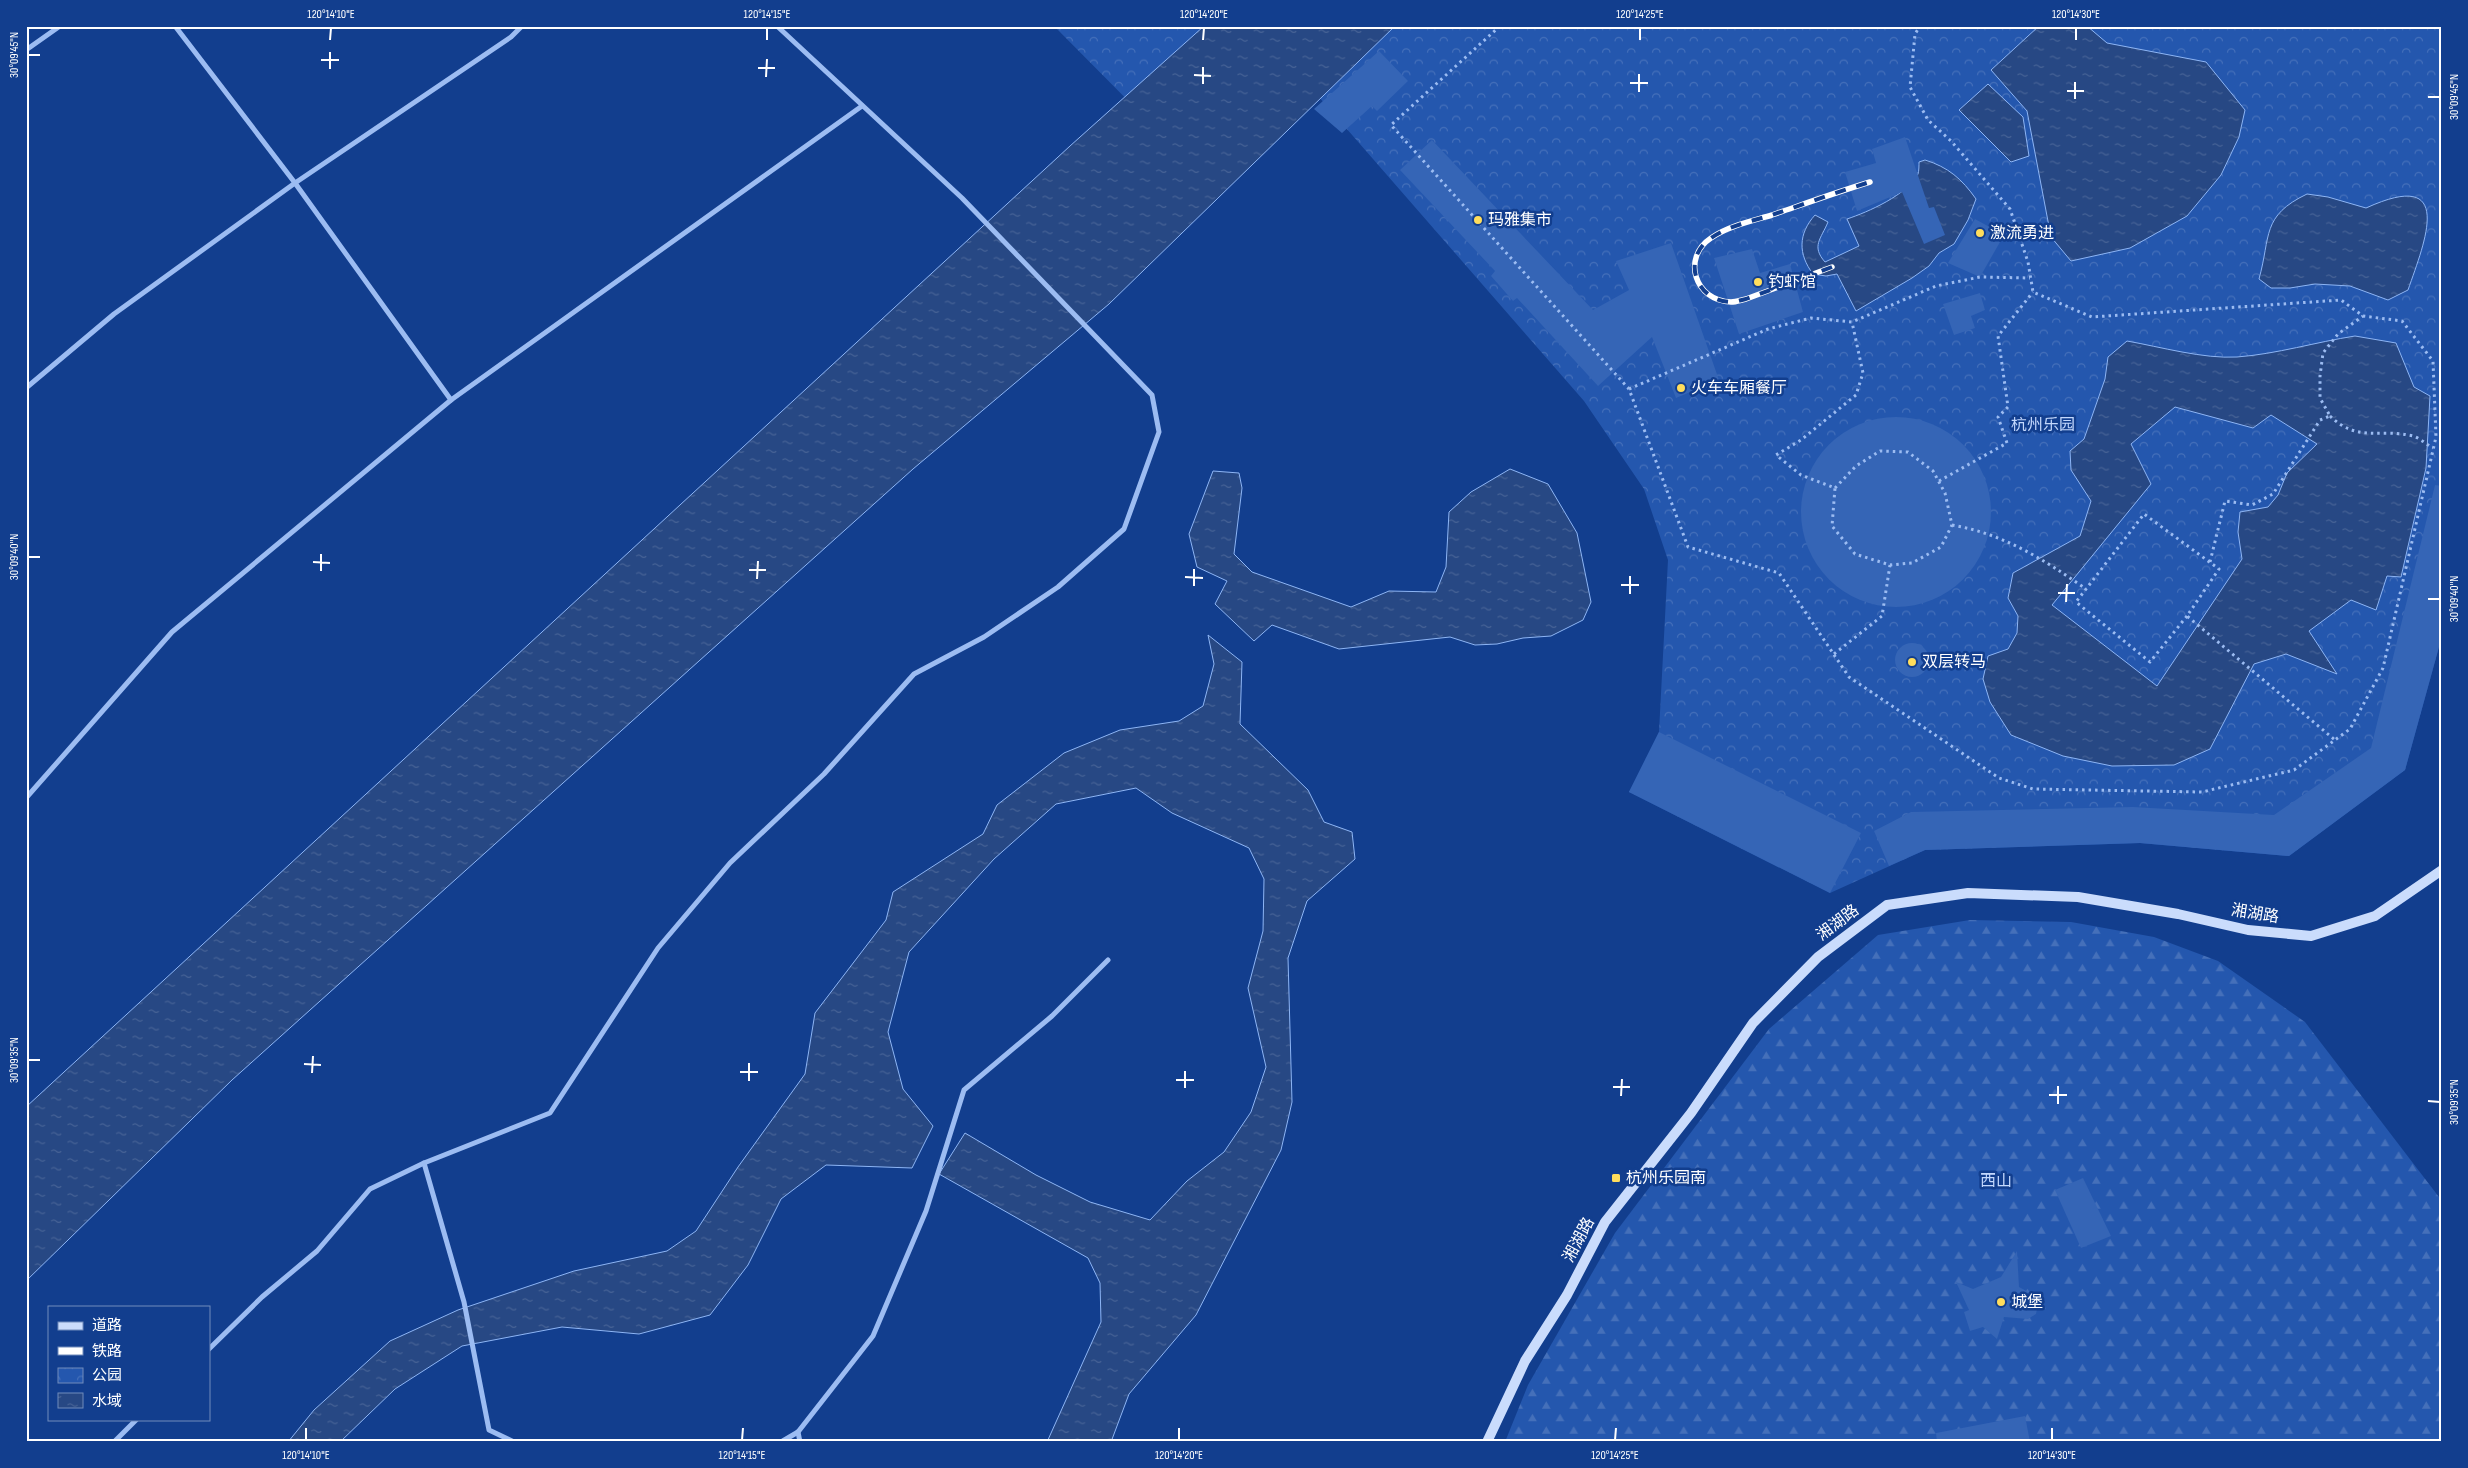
<svg xmlns="http://www.w3.org/2000/svg" width="2468" height="1468" font-family="'Sofia Sans Condensed','Noto Sans SC',sans-serif">
  <defs>
    <pattern id="forest-firs" width="22" height="20" patternUnits="userSpaceOnUse" patternTransform="scale(1.25)"><rect width="22" height="20" fill="#2457ae"/><path d="M5 1l3.5 6h-7zM16 11l3.5 6h-7z" fill="#4570ba"/></pattern>
    <pattern id="park-crowns" width="20" height="18" patternUnits="userSpaceOnUse" patternTransform="scale(1.25)"><rect width="20" height="18" fill="#2457ae"/><path d="M2 6a3 3 0 1 1 6 0M12 15a3 3 0 1 1 6 0" fill="none" stroke="#4570ba"/></pattern>
    <pattern id="water-ripples" width="26" height="14" patternUnits="userSpaceOnUse" patternTransform="scale(1.25)"><rect width="26" height="14" fill="#274884"/><path d="M2 4q2-2 4 0t4 0M15 11q2-2 4 0t4 0" fill="none" stroke="#476396"/></pattern>
  </defs>
  <rect width="100%" height="100%" fill="#123e8e"/>
  <polygon fill="url(#forest-firs)" points="1970,920 2071,922 2154,937 2218,961 2305,1022 2442,1201 2442,1442 1505,1442 1528,1385 1615,1233 1769,1029 1878,935"/>
  <polygon fill="url(#park-crowns)" points="1054,26 2442,26 2442,636 2405,770 2289,856 2140,843 1925,850 1830,893 1629,792 1659,732 1668,560 1644,489 1584,401 1278,50 1172,145"/>
  <g fill="url(#water-ripples)" stroke="#8db5f5" fill-rule="evenodd">
    <polygon points="1204,26 1395,26 1109,304 913,469 232,1080 26,1281 26,1107 1070,146"/>
    <polygon points="2039,26 2087,26 2107,43 2206,62 2245,110 2239,137 2221,175 2187,216 2130,248 2071,261 2051,237 2027,111 1991,70"/>
    <polygon points="1988,84 2023,117 2029,156 2011,162 1959,110"/>
    <path d="M1925 160C1948 167 1962 179 1976 199L1968 220 1954 244 1939 253 1929 266 1912 278 1856 311 1837 274 1826 276 1813 274C1798 254 1798 234 1815 215L1828 222C1821 239 1811 246 1825 262L1859 246 1847 219C1868 212 1907 195 1918 174 1919 171 1919 165 1919 162Z"/>
    <path d="M2307 194 2328 197 2366 208C2456 167 2425 241 2408 290L2388 300 2350 286 2315 284 2290 288H2271L2259 279C2271 236 2261 216 2307 194Z"/>
    <path d="M2355 336 2396 343 2414 387 2430 396 2426 468 2401 577 2387 576 2376 610 2351 600 2309 631 2337 674 2286 654 2254 664 2210 749 2174 765 2112 766 2063 756 2011 735 1990 702 1983 679 1988 656 2008 649 2017 633 2018 616 2008 598 2013 573 2080 536 2091 501 2071 470 2070 451 2084 439 2105 379 2108 357 2127 341C2161 347 2203 359 2237 357 2277 354 2316 342 2355 336ZM2175 407 2253 428 2271 415 2317 444 2287 473 2278 495 2268 507 2240 512 2238 532 2242 559 2157 686 2052 605 2151 484 2131 444Z"/>
    <polygon points="1510,469 1548,484 1577,533 1591,602 1583,620 1551,636 1523,638 1497,644 1475,645 1450,637 1339,649 1272,625 1254,641 1215,604 1227,581 1197,567 1189,534 1213,471 1239,473 1242,488 1234,554 1252,572 1351,607 1389,591 1436,592 1446,567 1449,512 1471,492"/>
    <polygon points="1208,635 1242,662 1240,724 1308,790 1324,822 1352,832 1355,859 1307,901 1288,958 1292,1102 1281,1150 1196,1315 1129,1394 1111,1442 1047,1442 1101,1322 1100,1283 1088,1258 939,1174 965,1133 1036,1175 1090,1202 1150,1220 1187,1181 1224,1152 1251,1112 1266,1067 1248,988 1263,931 1264,879 1249,848 1172,813 1136,788 1056,804 994,859 909,952 888,1032 903,1089 933,1126 912,1168 826,1165 781,1199 748,1265 710,1315 639,1334 562,1327 462,1346 395,1389 340,1442 288,1442 314,1410 390,1341 458,1310 574,1271 667,1251 696,1231 738,1167 805,1074 815,1013 886,920 893,892 983,834 997,805 1064,753 1120,730 1179,721 1203,706 1214,664"/>
  </g>
  <g fill="#3565b6">
    <polygon points="1379,51 1408,81 1377,111 1372,106 1342,133 1314,109"/>
    <polygon points="1905,137 1929,208 1934,207 1945,235 1924,244 1902,192 1857,211 1845,172 1876,163 1872,149"/>
    <polygon points="1432,140 1593,310 1629,290 1616,261 1671,243 1719,380 1676,398 1652,337 1598,386 1517,298 1513,301 1491,276 1495,271 1400,170"/>
    <polygon points="1975,219 2004,235 1980,277 1948,263"/>
    <polygon points="1752,249 1760,273 1790,264 1803,312 1739,334 1714,258"/>
    <polygon points="1980,293 1985,310 1971,316 1975,328 1954,335 1943,304"/>
    <circle cx="1896" cy="512" r="95"/>
    <polygon points="2435,485 2442,486 2442,636 2405,770 2289,856 2140,843 1925,850 1889,866 1874,831 1911,812 2133,807 2274,815 2371,748"/>
    <circle cx="1912" cy="660" r="17"/>
    <polygon points="1659,732 1861,833 1830,893 1629,792"/>
    <polygon points="2083,1178 2111,1236 2081,1248 2055,1190"/>
    <polygon points="2017,1251 2019,1287 2032,1294 2036,1299 2038,1304 2036,1314 2028,1319 2004,1317 1997,1339 1983,1327 1970,1331 1964,1312 1969,1310 1956,1282 1973,1289 2001,1277"/>
    <polygon points="2025,1416 2030,1442 1937,1442 1936,1433"/>
  </g>
  <g fill="none" stroke-linecap="round" stroke-linejoin="round">
    <g stroke="#9cbcf2" stroke-width="3" stroke-dasharray="2.5 4" stroke-linecap="butt">
      <polyline points="1500,26 1391,125 1629,389 1688,547 1779,573 1849,677 1999,778 2033,789 2202,792 2294,770 2350,729 2383,668 2436,437 2433,361 2402,321 2363,316 2341,300 2092,317 2033,292 2028,262 2010,209 1951,141 1928,120 1910,87 1915,34 1920,26"/>
      <polyline points="1629,389 1768,329 1811,318 1852,322 1936,286 1980,277 2030,278"/>
      <path d="M2330 416C2358 443 2380 428 2413 436 2420 438 2427 445 2433 448"/>
      <polyline points="1939,481 2007,443 1998,417 2008,407 1998,336 2033,292"/>
      <polyline points="1835,488 1856,466 1880,451 1908,452 1933,471 1945,493 1952,525 1941,547 1912,563 1890,565"/>
      <path d="M1952 525C2004 534 2043 559 2086 589"/>
      <polyline points="2210,562 2225,501 2252,505 2273,494 2320,420 2330,416 2320,398 2320,376 2323,353 2338,334 2363,316"/>
      <polyline points="2187,616 2150,662 2076,602 2144,514 2219,569 2187,616 2335,740"/>
      <polyline points="1834,654 1882,616 1890,565 1855,554 1832,526 1835,488 1801,475 1776,455 1801,440 1856,395 1863,373 1852,322"/>
    </g>
    <g stroke="#9cbcf2" stroke-width="5">
      <polyline points="175,26 295,183 451,400"/>
      <polyline points="26,50 60,26"/>
      <polyline points="26,388 114,314 295,183 511,37 522,26"/>
      <polyline points="26,798 172,632 451,400 862,106"/>
      <polyline points="424,1163 464,1302 489,1430 514,1442"/>
      <polyline points="209,1349 262,1297 317,1251 370,1189 424,1163 550,1113 658,948 730,863 824,774 914,674 984,637 1058,587 1124,529 1159,432 1152,395 962,198 777,26"/>
      <polyline points="798,1432 800,1442"/>
      <polyline points="114,1442 137,1419"/>
      <polyline points="781,1442 798,1432 873,1336 926,1211 964,1090 1052,1016 1108,960"/>
    </g>
    <polyline stroke="#cadcfc" stroke-width="10" points="1487,1442 1525,1361 1567,1295 1605,1222 1691,1113 1753,1023 1818,957 1887,905 1968,893 2078,897 2178,914 2248,930 2311,936 2375,916 2442,870"/>
    <defs>
      <path id="rail" d="M1832 267 1746 299C1741 300 1736 302 1731 302 1695 301 1681 258 1711 238 1728 226 1752 221 1772 215 1804 204 1837 192 1870 182"/>
    </defs>
    <use href="#rail" stroke="#fff" stroke-width="5.5"/>
    <use href="#rail" stroke="#123e8e" stroke-width="4" stroke-dasharray="11" stroke-linecap="butt"/>
  </g>
  <path fill="none" stroke="#fff" stroke-width="2" d="M330 40 331 28M767 40V28M1203 40 1204 28M1640 40V28M2076 40V28M28 55H40M321 60H339M758 68H775M330 69V52M1194 75 1211 76M766 77 767 59M1630 83H1648M1203 84V67M2067 91H2084M1639 92V74M2428 97H2440M2075 99V82M28 557H40M313 562 330 563M749 570H766M321 571V554M1185 577 1203 578M757 579 758 561M1621 585H1639M1194 586V569M2058 593H2075M1630 594V576M2428 599H2440M2066 602 2067 584M28 1060H40M304 1064 321 1065M740 1072H758M312 1073 313 1056M1176 1080H1194M749 1081V1063M1613 1087H1630M1185 1088V1071M2049 1095H2067M1621 1096 1622 1079M2428 1101 2440 1102M2058 1104V1086M306 1440V1428M742 1440 743 1428M1179 1440V1428M1615 1440 1616 1428M2052 1440V1428"/>
  <g fill="#ffdd5c" stroke="#123e8e" stroke-width="2">
    <circle cx="1478" cy="220" r="5"/>
    <circle cx="1980" cy="233" r="5"/>
    <circle cx="1758" cy="282" r="5"/>
    <circle cx="1681" cy="388" r="5"/>
    <circle cx="1912" cy="662" r="5"/>
    <rect x="1611" y="1173" width="10" height="10" rx="2.5"/>
    <circle cx="2001" cy="1302" r="5"/>
  </g>
  <g text-anchor="middle" dominant-baseline="central" stroke-width="5" stroke-linejoin="round" paint-order="stroke">
    <g font-size="16" fill="#fff" stroke="#123e8e" text-anchor="start">
      <text x="1488" y="220">玛雅集市</text>
      <text x="1990" y="233">激流勇进</text>
      <text x="1768" y="282">钓虾馆</text>
      <text x="1691" y="388">火车车厢餐厅</text>
      <text x="1922" y="662">双层转马</text>
      <text x="1626" y="1178">杭州乐园南</text>
      <text x="2011" y="1302">城堡</text>
    </g>
    <g font-size="16" fill="#c3d8fd" stroke="#123e8e">
      <text x="2043" y="425">杭州乐园</text>
      <text x="1996" y="1181">西山</text>
    </g>
    <g font-size="16" fill="#fff" stroke="#123e8e">
      <text transform="translate(2255 914) rotate(9)">湘湖路</text>
      <text transform="translate(1838 923) rotate(-37)">湘湖路</text>
      <text transform="translate(1579 1240) rotate(-62)">湘湖路</text>
    </g>
  </g>
  <rect width="2468" height="1468" fill="none" stroke="#123e8e" stroke-width="55"/>
  <rect x="48" y="1306" width="162" height="115" fill="#123e8e" stroke="#718bbb"/>
  <rect x="58" y="1322" width="25" height="8" fill="#cadcfc" stroke="#718bbb"/>
  <text x="92" y="1330" font-size="15" fill="#ffffff">道路</text>
  <rect x="58" y="1347" width="25" height="8" fill="#ffffff" stroke="#718bbb"/>
  <text x="92" y="1356" font-size="15" fill="#ffffff">铁路</text>
  <rect x="58" y="1368" width="25" height="15" fill="url(#park-crowns)" stroke="#718bbb"/>
  <text x="92" y="1380" font-size="15" fill="#ffffff">公园</text>
  <rect x="58" y="1393" width="25" height="15" fill="url(#water-ripples)" stroke="#718bbb"/>
  <text x="92" y="1406" font-size="15" fill="#ffffff">水域</text>
  <rect x="28" y="28" width="2412" height="1412" fill="none" stroke="#fff" stroke-width="2"/>
  <g font-size="12" text-anchor="middle" fill="#fff">
    <text x="331" y="18">120°14'10"E</text>
    <text x="767" y="18">120°14'15"E</text>
    <text x="1204" y="18">120°14'20"E</text>
    <text x="1640" y="18">120°14'25"E</text>
    <text x="2076" y="18">120°14'30"E</text>
    <text transform="translate(14 55) rotate(-90)" y="4">30°09'45"N</text>
    <text transform="translate(2454 97) rotate(-90)" y="4">30°09'45"N</text>
    <text transform="translate(14 557) rotate(-90)" y="4">30°09'40"N</text>
    <text transform="translate(2454 599) rotate(-90)" y="4">30°09'40"N</text>
    <text transform="translate(14 1060) rotate(-90)" y="4">30°09'35"N</text>
    <text transform="translate(2454 1102) rotate(-90)" y="4">30°09'35"N</text>
    <text x="306" y="1459">120°14'10"E</text>
    <text x="742" y="1459">120°14'15"E</text>
    <text x="1179" y="1459">120°14'20"E</text>
    <text x="1615" y="1459">120°14'25"E</text>
    <text x="2052" y="1459">120°14'30"E</text>
  </g>
</svg>
